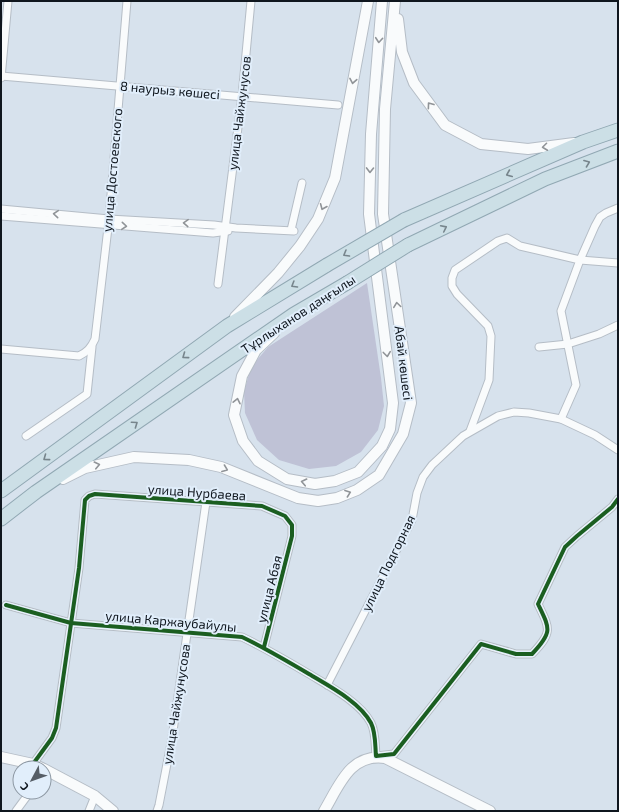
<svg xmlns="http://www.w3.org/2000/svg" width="619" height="812" font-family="'Exo 2',sans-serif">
  <rect width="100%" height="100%" fill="#d7e2ed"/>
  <polygon fill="#bfc2d6" points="367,283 381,378 384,406 378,430 361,452 336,466 309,469 279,460 257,440 245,413 244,392 251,367 268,347"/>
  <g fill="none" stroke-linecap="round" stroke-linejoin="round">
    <defs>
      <g id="street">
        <polyline points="1,76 338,105"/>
        <polyline points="1,78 8,1"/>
        <polyline points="1,209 109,219 214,225 236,228 294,231"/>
        <polyline points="1,216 213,233 228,231"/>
        <polyline points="291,230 302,183"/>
        <polyline points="218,284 242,96 251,1"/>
        <polyline points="539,347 568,344 599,334 618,325"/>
        <path d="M1 349 79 356C87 352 91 348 95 339L109 219 127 1"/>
        <polyline points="561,419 576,385 561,311 580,260 595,226 600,217 606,213 618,208"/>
        <polyline points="470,431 489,380 491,336 488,326 457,294 452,286 452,278 455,270 498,241 507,238 520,246 580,260 618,263"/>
        <polyline points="26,436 87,394 92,347"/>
        <path d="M6 605 71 623 242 637C265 648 287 661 309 674 329 686 360 702 371 723 376 733 375 746 376 756L394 754 481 644 516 654H532C553 632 550 629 538 604L565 547 577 536 612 507 618 499"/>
        <polyline points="327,685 412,520 417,493 423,477 432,465 463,436 498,416 514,412 529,413 561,419 595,435 618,450"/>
        <polyline points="33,764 52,738 56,728 79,568 85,500 89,496 95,494 262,506 285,516 292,525 292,536 264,647"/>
        <polyline points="16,811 30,792"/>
        <polyline points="89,811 95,796"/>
        <polyline points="157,811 159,805 172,738 206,502"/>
      </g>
      <g id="secondary">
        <polyline points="398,19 402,52 414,83 445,125 481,144 528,149 574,143"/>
        <polyline points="235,317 278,273 300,246 318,219 335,178 368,1"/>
        <polyline points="274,333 256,350 242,376 234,415 243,441 258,461 287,479 315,484 335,481 358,472 382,446 390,429 393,403 369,214 371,134 382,1"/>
        <polyline points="63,479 85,468 134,457 189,460 221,467 298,498 318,501 337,498 357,490 379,475 403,434 411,403 383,214 385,109 395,1"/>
        <polyline points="1,757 33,764 42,768"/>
        <polyline points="44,769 95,796 113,811"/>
        <path d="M324 811C339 786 350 753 385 758L490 811"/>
      </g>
      <g id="highway">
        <polyline points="404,220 583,142 618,130"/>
        <polyline points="408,245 545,179 618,151"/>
        <polyline points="1,491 227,326 327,265"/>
        <polyline points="1,519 36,492 294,314 347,283"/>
      </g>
    </defs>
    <use href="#street" stroke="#b5bdc6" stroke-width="9"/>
    <use href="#secondary" stroke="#b5bdc6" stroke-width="12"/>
    <use href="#highway" stroke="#91a8b3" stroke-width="15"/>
    <use href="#street" stroke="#f9fbfc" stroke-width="7"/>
    <use href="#secondary" stroke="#f9fbfc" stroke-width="10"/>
    <use href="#highway" stroke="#ccdfe6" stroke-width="13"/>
    <defs>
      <g id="highway-bridge">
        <polyline points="327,265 404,220"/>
        <polyline points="347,283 408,245"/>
      </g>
    </defs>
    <use href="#highway-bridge" stroke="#91a8b3" stroke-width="15" stroke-linecap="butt"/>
    <use href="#highway-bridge" stroke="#ccdfe6" stroke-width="13"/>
    <defs>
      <g id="cycleway">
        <path d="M6 605 71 623 242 637C265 648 287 661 309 674 329 686 360 702 371 723 376 733 375 746 376 756L394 754 481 644 516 654H532C553 632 550 629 538 604L565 547 577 536 612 507 618 499"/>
        <polyline points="33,764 52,738 56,728 79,568 85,500 89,496 95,494 262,506 285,516 292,525 292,536 264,647"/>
      </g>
    </defs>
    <use href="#cycleway" stroke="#e1eefb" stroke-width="6"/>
    <use href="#cycleway" stroke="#1b5e20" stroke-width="4"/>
  </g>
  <defs><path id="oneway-chevron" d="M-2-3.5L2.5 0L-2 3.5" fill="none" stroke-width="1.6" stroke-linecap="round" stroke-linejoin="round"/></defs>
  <g stroke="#909498">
    <use href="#oneway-chevron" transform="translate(379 40) rotate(95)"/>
    <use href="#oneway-chevron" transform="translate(353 81) rotate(100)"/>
    <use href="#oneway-chevron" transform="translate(430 105) rotate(-126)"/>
    <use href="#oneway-chevron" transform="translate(545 147) rotate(173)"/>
    <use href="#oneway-chevron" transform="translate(370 170) rotate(91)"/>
    <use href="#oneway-chevron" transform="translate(323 207) rotate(113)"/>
    <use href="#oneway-chevron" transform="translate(56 214) rotate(-175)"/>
    <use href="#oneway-chevron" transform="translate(186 223) rotate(-177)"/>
    <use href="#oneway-chevron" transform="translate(124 226) rotate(5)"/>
    <use href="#oneway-chevron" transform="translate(397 305) rotate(-98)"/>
    <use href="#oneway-chevron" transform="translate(387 354) rotate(83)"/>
    <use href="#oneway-chevron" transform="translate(237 401) rotate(-78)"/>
    <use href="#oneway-chevron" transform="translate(97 465) rotate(-13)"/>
    <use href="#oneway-chevron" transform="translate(225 469) rotate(21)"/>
    <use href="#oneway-chevron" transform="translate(304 482) rotate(-168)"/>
    <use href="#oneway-chevron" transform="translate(348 493) rotate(-20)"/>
  </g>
  <g stroke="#77858c">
    <use href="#oneway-chevron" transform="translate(587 163) rotate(-21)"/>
    <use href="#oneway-chevron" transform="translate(509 174) rotate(157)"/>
    <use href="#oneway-chevron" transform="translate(444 228) rotate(-26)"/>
    <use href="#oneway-chevron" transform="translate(346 254) rotate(150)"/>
    <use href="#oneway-chevron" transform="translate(294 285) rotate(149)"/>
    <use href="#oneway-chevron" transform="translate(185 356) rotate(144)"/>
    <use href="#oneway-chevron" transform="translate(135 424) rotate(-35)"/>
    <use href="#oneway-chevron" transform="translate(46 458) rotate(144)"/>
  </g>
  <g text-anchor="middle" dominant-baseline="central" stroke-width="4" stroke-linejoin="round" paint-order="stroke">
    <g font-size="13" fill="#0f161e" stroke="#e1eefb">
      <text transform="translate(170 90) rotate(5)">8 наурыз көшесі</text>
      <text transform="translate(239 113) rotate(-83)">улица Чайжунусов</text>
      <text transform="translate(112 170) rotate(-85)">улица Достоевского</text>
      <text transform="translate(298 314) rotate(-33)">Тұрлыханов даңғылы</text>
      <text transform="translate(404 363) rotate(83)">Абай көшесі</text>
      <text transform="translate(197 492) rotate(4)">улица Нурбаева</text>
      <text transform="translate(388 563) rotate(-64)">улица Подгорная</text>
      <text transform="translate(269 589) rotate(-76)">улица Абая</text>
      <text transform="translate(171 621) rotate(5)">улица Каржаубайулы</text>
      <text transform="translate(176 704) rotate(-81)">улица Чайжунусова</text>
    </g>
  </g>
  <rect width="619" height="812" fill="none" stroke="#0f161e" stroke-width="4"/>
  <g transform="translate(32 780) rotate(229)"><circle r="19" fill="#e1eefb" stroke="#8d98a3"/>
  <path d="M0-3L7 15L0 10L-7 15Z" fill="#555d66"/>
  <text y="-6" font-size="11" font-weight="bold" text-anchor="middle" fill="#0f161e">С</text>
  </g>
</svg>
